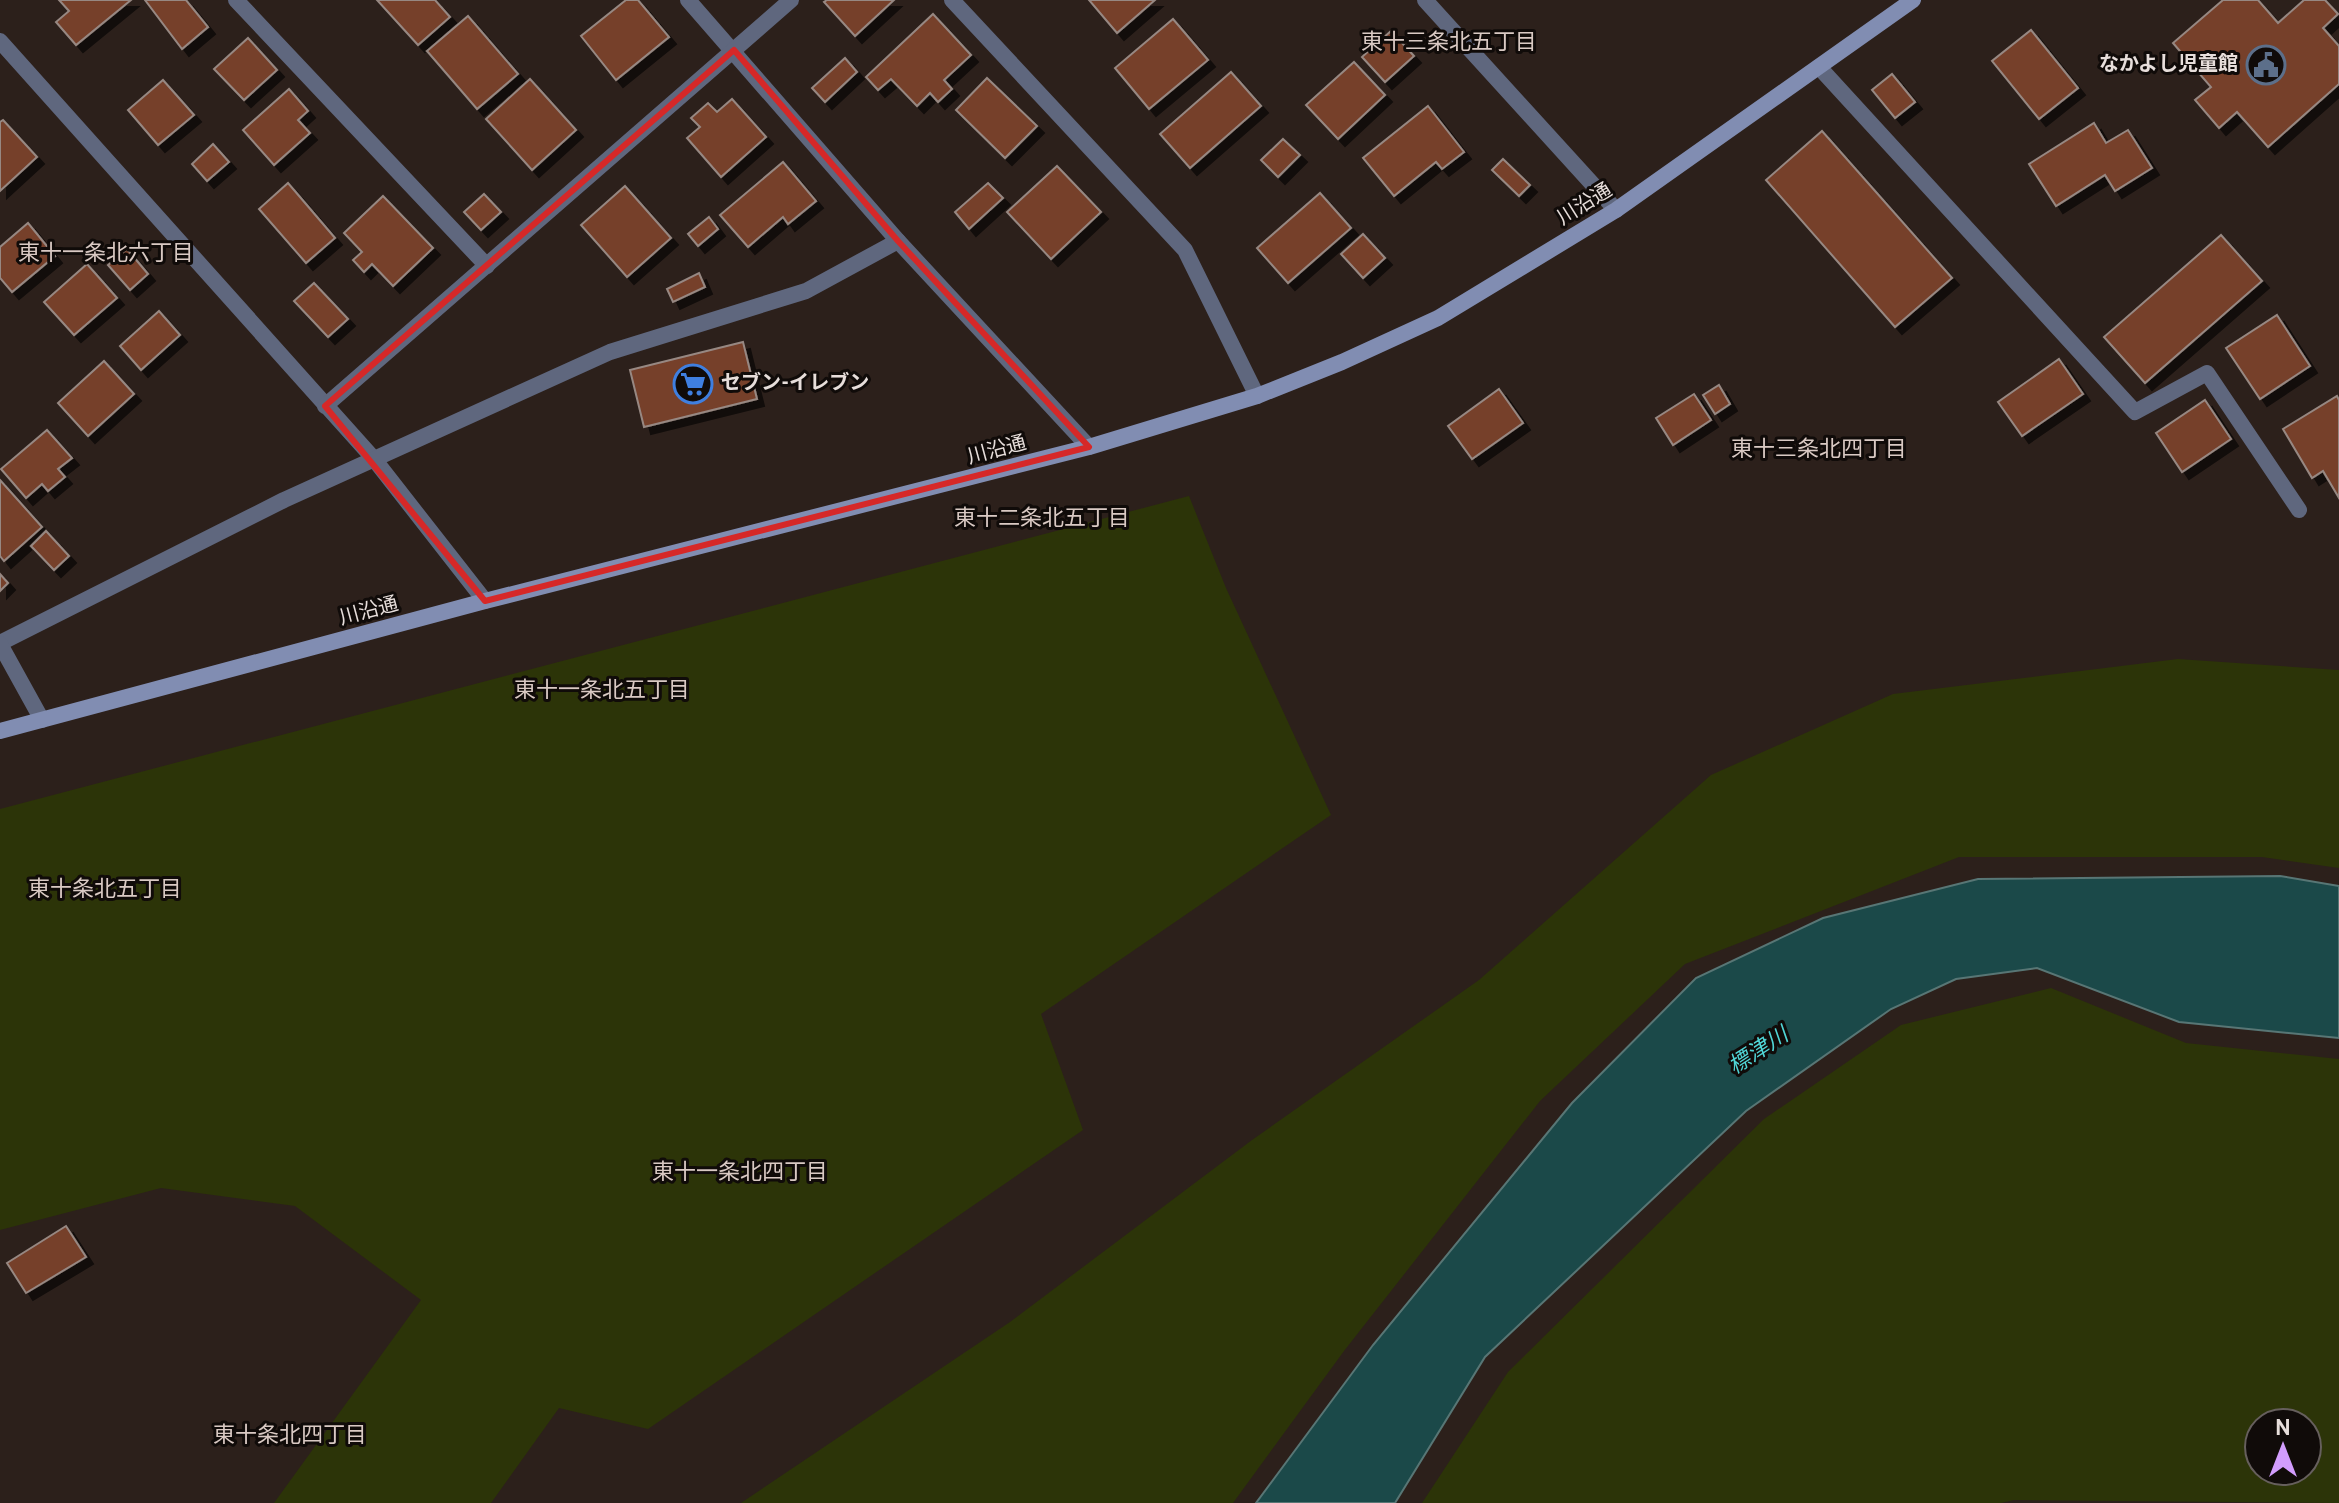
<svg xmlns="http://www.w3.org/2000/svg" width="2339" height="1503" font-family="Overpass,'Noto Sans JP',sans-serif">
  <defs>
    <filter id="shadow"><feDropShadow dx="7" dy="7" stdDeviation="0" flood-color="#0009"/></filter>
  </defs>
  <rect width="100%" height="100%" fill="#2c201b"/>
  <g fill="#2c3408" fill-rule="evenodd">
    <polygon points="1189,496 1226,588 1331,815 1041,1014 1083,1130 648,1429 559,1408 491,1503 274,1503 421,1300 295,1206 161,1188 0,1230 0,809"/>
    <polygon points="2178,659 2339,670 2339,868 2262,857 1959,857 1685,964 1540,1101 1344,1351 1233,1503 741,1503 1010,1322 1252,1140 1479,980 1711,775 1893,694"/>
    <path d="M2051 988 2186 1043 2339 1059V1503L2014 1500 2001 1503H1422L1508 1372 1764 1119 1901 1025ZM2259 1423H2307V1471H2259Z"/>
  </g>
  <polygon fill="#1b4949" stroke="#587675" stroke-width="2" points="2280,876 2339,886 2339,1038 2179,1022 2037,968 1956,979 1891,1009 1746,1111 1485,1357 1395,1503 1256,1503 1373,1345 1572,1103 1696,978 1823,918 1978,879"/>
  <g fill="#763f2a" stroke="#978882" stroke-width="2" filter="url(#shadow)">
    <polygon points="59,0 131,0 76,45 56,22 69,11"/>
    <polygon points="145,0 186,0 208,27 182,49"/>
    <polygon points="377,0 435,0 450,17 418,45"/>
    <polygon points="626,0 638,0 669,37 616,80 581,36"/>
    <polygon points="827,0 894,0 855,36 824,2"/>
    <polygon points="1089,0 1155,0 1117,33"/>
    <polygon points="2223,0 2258,0 2278,23 2304,0 2325,0 2338,14 2323,28 2339,46 2339,84 2268,147 2237,112 2219,128 2195,100 2211,87 2173,43"/>
    <polygon points="933,14 971,55 944,80 952,89 938,102 930,93 917,106 891,79 878,90 866,77"/>
    <polygon points="468,16 518,74 477,109 427,51"/>
    <polygon points="1173,19 1208,60 1149,109 1115,68"/>
    <polygon points="2031,30 2078,88 2039,119 1992,61"/>
    <polygon points="1391,31 1414,56 1385,82 1362,57"/>
    <polygon points="248,38 277,70 244,100 214,69"/>
    <polygon points="845,58 857,72 825,102 812,88"/>
    <polygon points="1354,62 1385,95 1338,139 1306,105"/>
    <polygon points="1231,72 1261,106 1190,168 1160,134"/>
    <polygon points="1892,74 1915,102 1895,118 1872,90"/>
    <polygon points="987,78 1037,126 1005,158 956,110"/>
    <polygon points="530,79 576,130 532,170 486,119"/>
    <polygon points="163,80 194,115 158,145 128,110"/>
    <polygon points="289,89 308,111 298,120 310,133 274,165 243,130"/>
    <polygon points="732,99 766,137 721,177 687,138 700,127 691,118 708,103 717,112"/>
    <polygon points="1428,106 1464,152 1442,169 1436,162 1394,196 1363,158"/>
    <polygon points="3,120 37,157 0,191 0,122"/>
    <polygon points="2094,123 2106,143 2128,130 2152,168 2115,191 2105,175 2056,206 2029,164"/>
    <polygon points="1822,131 1952,278 1895,327 1766,180"/>
    <polygon points="1283,139 1300,155 1278,177 1261,160"/>
    <polygon points="213,144 229,162 207,181 192,164"/>
    <polygon points="1503,159 1530,185 1519,196 1492,170"/>
    <polygon points="783,162 816,201 788,224 783,217 748,247 720,215"/>
    <polygon points="1057,166 1101,212 1051,259 1007,212"/>
    <polygon points="288,183 335,238 306,263 259,209"/>
    <polygon points="988,183 1003,198 969,229 955,212"/>
    <polygon points="625,186 671,238 627,277 581,225"/>
    <polygon points="1320,193 1351,228 1288,283 1257,248"/>
    <polygon points="484,194 501,212 481,230 464,212"/>
    <polygon points="383,196 433,248 393,286 372,264 364,272 353,260 362,252 344,233"/>
    <polygon points="709,217 718,229 698,246 688,234"/>
    <polygon points="28,223 55,256 12,292 0,278 0,247"/>
    <polygon points="1363,234 1385,258 1363,278 1341,254"/>
    <polygon points="2221,235 2262,281 2145,383 2104,337"/>
    <polygon points="127,249 148,274 130,290 108,265"/>
    <polygon points="87,264 117,298 74,335 44,302"/>
    <polygon points="699,273 705,287 673,302 667,289"/>
    <polygon points="314,283 348,319 328,337 294,301"/>
    <polygon points="159,311 180,335 141,370 120,346"/>
    <polygon points="2277,315 2310,366 2260,399 2226,348"/>
    <polygon points="743,342 757,399 644,427 630,370"/>
    <polygon points="2059,359 2083,394 2022,436 1998,402"/>
    <polygon points="104,361 134,394 88,436 58,403"/>
    <polygon points="1719,385 1730,404 1715,414 1703,395"/>
    <polygon points="1499,389 1523,423 1472,459 1448,426"/>
    <polygon points="1694,394 1711,420 1673,445 1656,418"/>
    <polygon points="2337,396 2339,400 2339,498 2323,471 2312,478 2283,429"/>
    <polygon points="2205,400 2231,439 2182,472 2156,433"/>
    <polygon points="47,430 72,458 58,469 65,477 48,491 42,484 26,498 1,469"/>
    <polygon points="0,480 42,527 4,561 0,556"/>
    <polygon points="46,531 69,556 54,570 31,546"/>
    <polygon points="0,574 8,583 0,591"/>
    <polygon points="66,1226 86,1257 26,1293 7,1263"/>
  </g>
  <g fill="none" stroke-linecap="round" stroke-linejoin="round">
    <g stroke="#5f677e" stroke-width="16">
      <polyline points="952,0 1185,250 1257,396"/>
      <polyline points="1819,67 2135,412 2207,373 2299,510"/>
    </g>
    <g stroke="#5f677e" stroke-width="16">
      <polyline points="236,0 487,266"/>
      <polyline points="688,0 898,241 1089,447"/>
      <polyline points="1425,0 1616,210"/>
      <polyline points="0,41 374,459 485,601"/>
      <polyline points="325,406 791,0"/>
      <polyline points="0,643 284,500 610,352 806,291 898,241"/>
      <polyline points="0,644 42,720"/>
    </g>
    <polyline stroke="#818db2" stroke-width="16" points="0,731 485,601 1089,447 1257,396 1342,362 1438,318 1616,210 1913,0"/>
  </g>
  <path fill="none" stroke="#d62828" stroke-width="6" stroke-linejoin="round" d="M734 50 898 241 1089 447 485 601 325 406Z"/>
  <defs>
    <symbol id="civic-ring" viewBox="-11 -11 22 22"><circle r="9.5" fill="#100b09" stroke="#5c6f8a" stroke-width="1.5"/><path d="M-.6-6.5H3V-4.5H.6V-3L4-1V1h2V6H-6V1h2V-1L-.6-3ZM-1.2 2.5V6h2.4V2.5Z" fill="#5c6f8a"/></symbol>
    <symbol id="supermarket-ring" viewBox="-11 -11 22 22"><circle r="9.5" fill="#100b09" stroke="#3f7fe0" stroke-width="1.5"/><path d="M-6-5.5h2.5l.6 2H6L4.5 2H-2.5L-4.4-4H-6ZM-1.5 3.2a1.3 1.3 0 1 0 .1 0ZM3 3.2a1.3 1.3 0 1 0 .1 0Z" fill="#3f7fe0"/></symbol>
  </defs>
  <g fill-rule="evenodd">
    <use href="#civic-ring" x="2244" y="43" width="44" height="44"/>
    <use href="#supermarket-ring" x="671" y="362" width="44" height="44"/>
  </g>
  <g text-anchor="middle" dominant-baseline="central" stroke-width="6" stroke-linejoin="round" paint-order="stroke">
    <g font-size="20" font-weight="bold" fill="#e7dedb" stroke="#100b09" text-anchor="end">
      <text x="2238" y="65">なかよし児童館</text>
      <text x="721" y="384" text-anchor="start">セブン-イレブン</text>
    </g>
    <g font-size="20" fill="#e7dedb" stroke="#100b09">
      <text transform="translate(1585 205) rotate(-32)">川沿通</text>
      <text transform="translate(997 451) rotate(-15)">川沿通</text>
      <text transform="translate(369 612) rotate(-15)">川沿通</text>
    </g>
    <g font-size="22" fill="#d9c9c3" stroke="#100b09">
      <text x="1449" y="43">東十三条北五丁目</text>
      <text x="106" y="254">東十一条北六丁目</text>
      <text x="1819" y="450">東十三条北四丁目</text>
      <text x="1042" y="519">東十二条北五丁目</text>
      <text x="602" y="691">東十一条北五丁目</text>
      <text x="105" y="890">東十条北五丁目</text>
      <text x="740" y="1173">東十一条北四丁目</text>
      <text x="290" y="1436">東十条北四丁目</text>
    </g>
    <g font-size="22" font-style="italic" fill="#50d4d5" stroke="#100b09">
      <text transform="translate(1759 1052) rotate(-33)">標津川</text>
    </g>
  </g>
  <g transform="translate(2283 1447)"><circle r="38" fill="#100b09" stroke="#665f5d" stroke-width="2"/>
  <path d="M0-6L14 30L0 20L-14 30Z" fill="#d29dfd"/>
  <text y="-12" font-size="22" font-weight="bold" text-anchor="middle" fill="#e7dedb">N</text>
  </g>
</svg>
